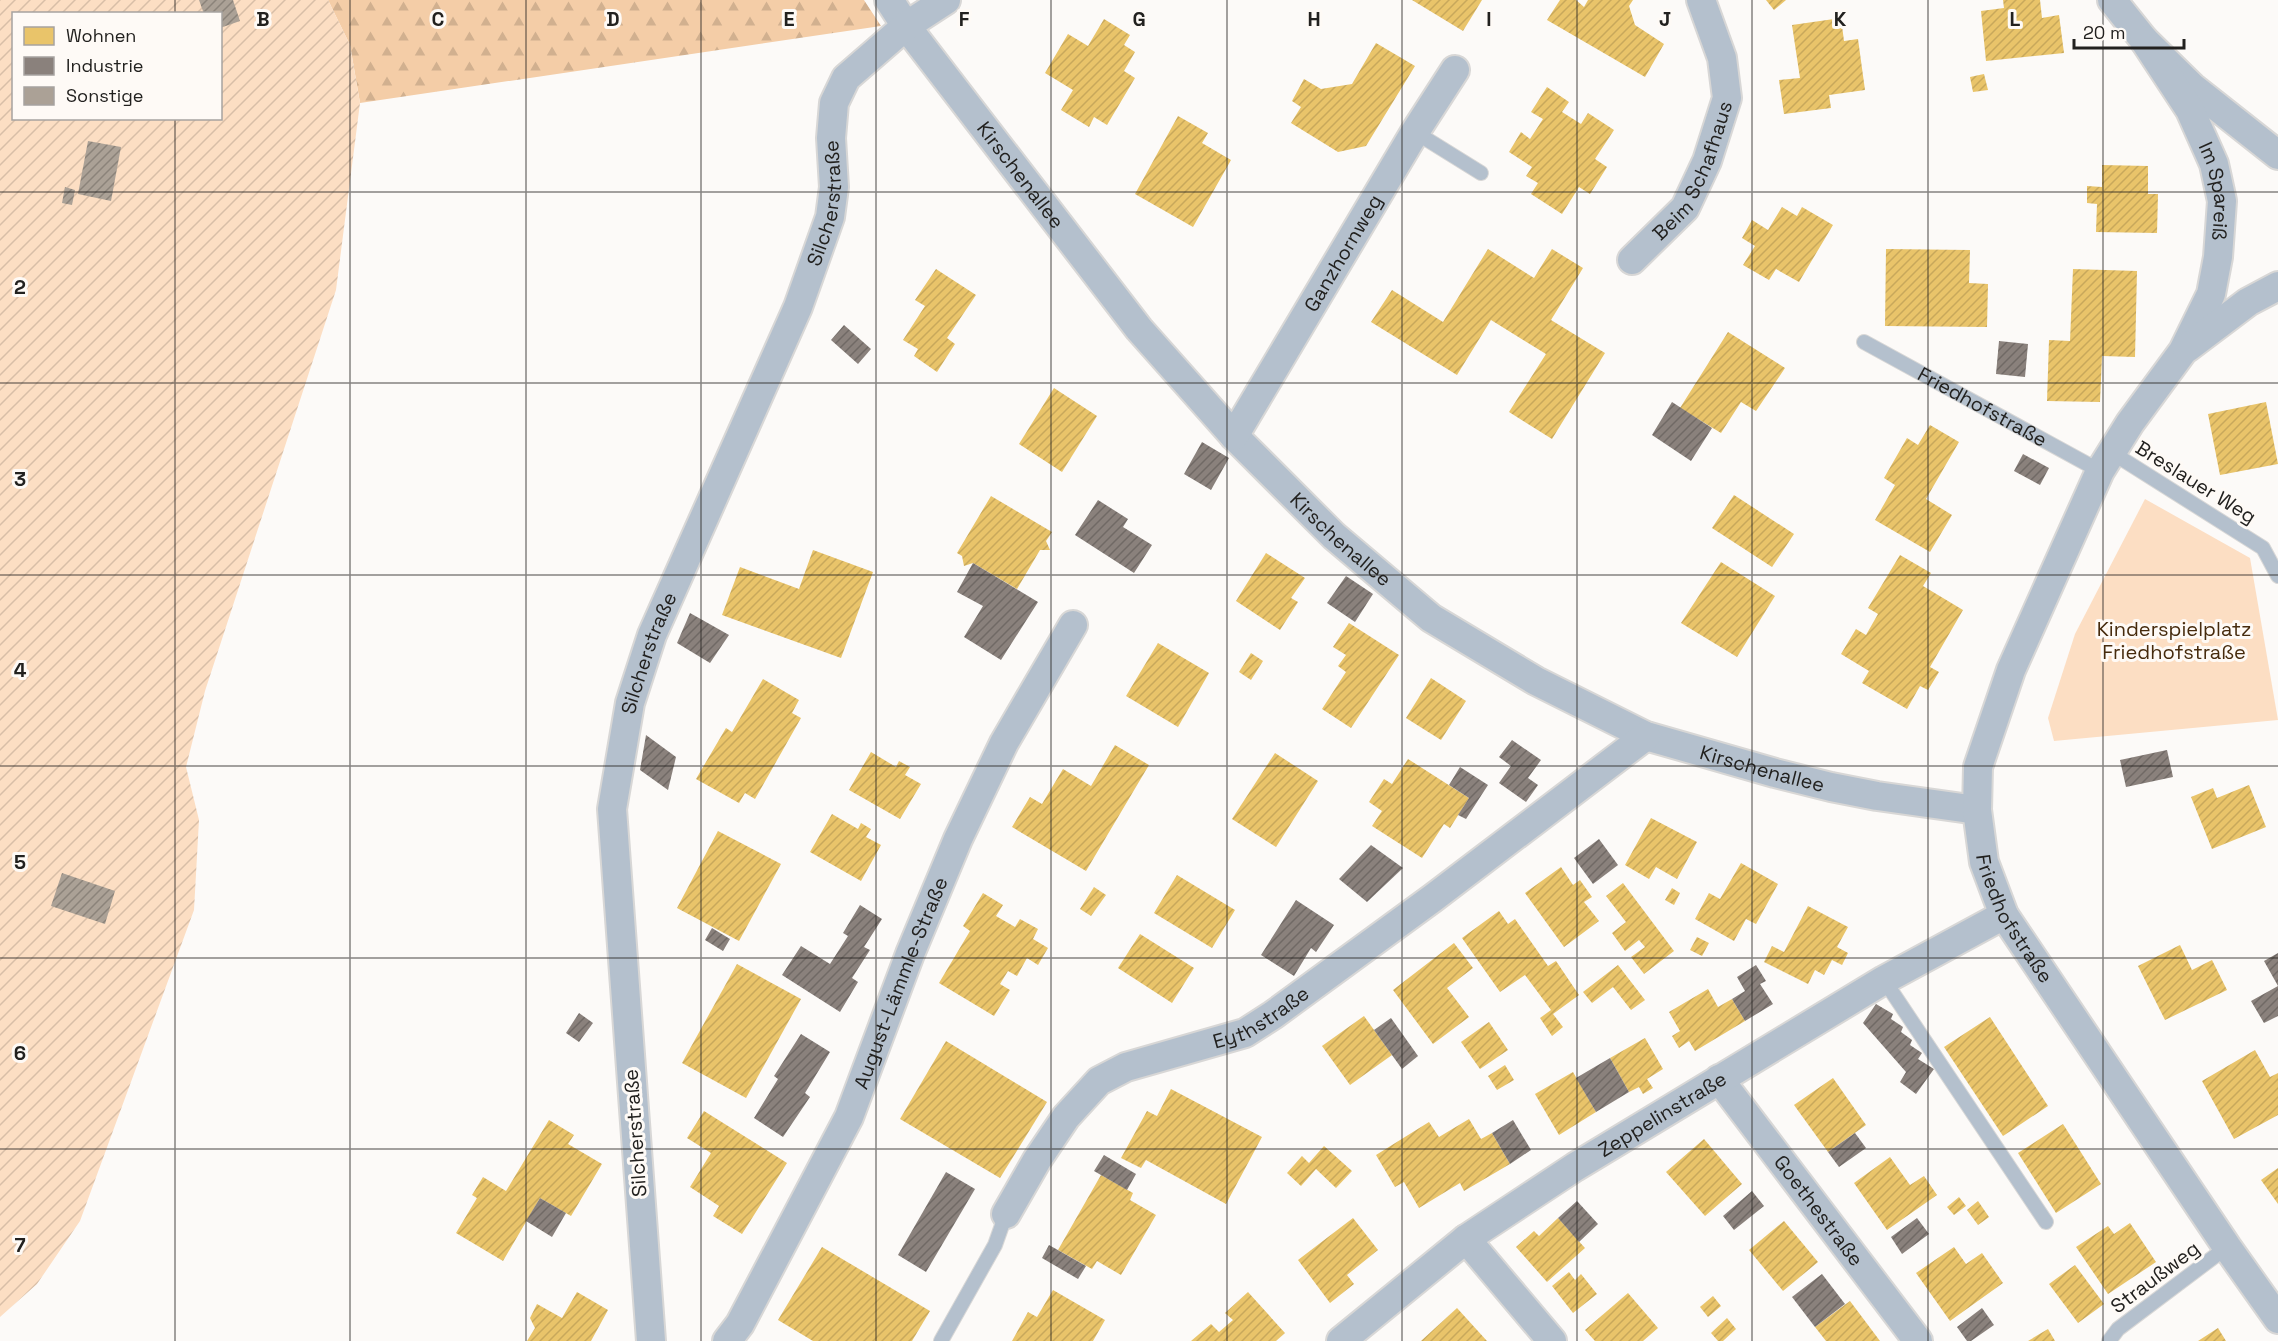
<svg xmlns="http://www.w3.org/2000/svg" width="2278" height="1341" font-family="'Space Grotesk',sans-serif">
  <defs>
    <pattern id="forest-firs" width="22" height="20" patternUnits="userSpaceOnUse" patternTransform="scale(1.5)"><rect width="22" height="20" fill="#f4cda7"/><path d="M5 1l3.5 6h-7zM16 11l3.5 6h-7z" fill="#d1b08f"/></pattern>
    <pattern id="garden-furrows" width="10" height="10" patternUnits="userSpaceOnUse" patternTransform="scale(1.5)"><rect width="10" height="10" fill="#fcdec3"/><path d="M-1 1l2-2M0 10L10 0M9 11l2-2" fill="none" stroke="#d8bea7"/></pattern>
    <pattern id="homes-hatch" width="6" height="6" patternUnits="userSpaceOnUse" patternTransform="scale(1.5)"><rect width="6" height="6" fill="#e9c46a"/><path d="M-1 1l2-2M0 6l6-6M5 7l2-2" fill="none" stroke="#c8a85b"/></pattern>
    <pattern id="industry-hatch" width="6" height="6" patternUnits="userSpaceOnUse" patternTransform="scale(1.5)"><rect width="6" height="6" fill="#8a817c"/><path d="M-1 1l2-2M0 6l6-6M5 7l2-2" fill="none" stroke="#706965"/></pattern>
    <pattern id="building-hatch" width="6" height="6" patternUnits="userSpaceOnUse" patternTransform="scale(1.5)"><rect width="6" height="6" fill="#aba196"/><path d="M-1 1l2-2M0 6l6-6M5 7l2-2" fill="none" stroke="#8b837a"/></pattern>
  </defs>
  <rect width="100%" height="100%" fill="#fcfaf8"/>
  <polygon fill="#fcdec3" points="2145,499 2250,558 2278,720 2054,741 2048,718 2075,634"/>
  <polygon fill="url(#forest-firs)" points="328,0 864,0 881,26 360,103 350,45"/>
  <path fill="url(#garden-furrows)" fill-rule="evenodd" d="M0 0H328L350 45 360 103 336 290 205 691 186 767 199 820 194 910 80 1221 37 1284 0 1317ZM14 14H220V118H14Z"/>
  <g fill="url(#homes-hatch)">
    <polygon points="1412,0 1482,0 1463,31"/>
    <polygon points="1560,0 1576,0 1584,7 1588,0 1633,0 1629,6 1635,25 1664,44 1645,77 1547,20"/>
    <polygon points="1766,0 1786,0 1774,10"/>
    <polygon points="2003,0 2040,0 2042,18 2059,15 2064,53 1986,61 1981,11 2004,8"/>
    <polygon points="1841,18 1844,41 1858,39 1865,90 1829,95 1831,108 1784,114 1779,80 1800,78 1792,25"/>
    <polygon points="1104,19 1130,35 1124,45 1135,52 1124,71 1135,78 1107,125 1094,117 1089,127 1061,110 1073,90 1045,73 1068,34 1088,46"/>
    <polygon points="1376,43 1415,66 1366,146 1338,152 1291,123 1301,107 1292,101 1304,79 1321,89 1352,84"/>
    <polygon points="1984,74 1988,90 1973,92 1970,77"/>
    <polygon points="1547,87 1569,102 1562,112 1581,124 1588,113 1614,130 1595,159 1607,167 1590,194 1579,187 1562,214 1531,194 1538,183 1526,176 1532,167 1509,152 1521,132 1530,139 1543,119 1531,112"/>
    <polygon points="1178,116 1208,133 1202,143 1231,160 1193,227 1135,194"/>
    <polygon points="2102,165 2148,166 2148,194 2158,194 2157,233 2096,232 2097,204 2087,203 2087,186 2102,187"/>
    <polygon points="1782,207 1797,216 1802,207 1833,225 1799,282 1776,269 1769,280 1743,265 1755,246 1742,238 1752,220 1768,230"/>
    <polygon points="1488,249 1534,278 1552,249 1583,268 1551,320 1605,353 1552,439 1509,412 1546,354 1491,320 1457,375 1371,322 1392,290 1443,322"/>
    <polygon points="1886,249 1970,250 1969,283 1988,284 1987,327 1885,326"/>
    <polygon points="936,269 976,295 947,338 955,344 937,372 914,356 918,349 903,340 925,306 915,300"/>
    <polygon points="2073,269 2137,271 2135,357 2102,356 2100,402 2047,401 2049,340 2070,341"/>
    <polygon points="1728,332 1785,368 1756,411 1741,402 1721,433 1680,408"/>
    <polygon points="1054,388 1097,416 1062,472 1019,444"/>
    <polygon points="2266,402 2278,464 2220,475 2208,414"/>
    <polygon points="1930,425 1959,442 1926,499 1952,515 1930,552 1875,520 1895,485 1884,478 1907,438 1918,445"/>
    <polygon points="1734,495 1794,534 1772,567 1712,528"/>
    <polygon points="991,496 1052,532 1046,541 1050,550 1040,550 1017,589 973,563 964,566 962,556 957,553"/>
    <polygon points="813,550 873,572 841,658 722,615 740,567 799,589"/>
    <polygon points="1266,553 1305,578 1291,598 1298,602 1280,630 1236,601"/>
    <polygon points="1900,555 1931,573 1923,586 1963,610 1930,667 1939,672 1928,690 1920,686 1907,709 1862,683 1869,671 1841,654 1856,629 1866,635 1878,614 1868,608"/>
    <polygon points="1721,562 1775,596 1737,657 1681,623"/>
    <polygon points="1349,623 1399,655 1351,728 1322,709 1346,672 1338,666 1346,655 1333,647"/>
    <polygon points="1158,643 1209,673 1178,727 1126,696"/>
    <polygon points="1251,653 1263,661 1251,680 1239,672"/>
    <polygon points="1431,678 1466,701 1441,740 1406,718"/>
    <polygon points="763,679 799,700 792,713 801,718 755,799 745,793 739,803 696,779 726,728 732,732"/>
    <polygon points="1115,745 1149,765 1086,871 1012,827 1030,797 1042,804 1063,769 1091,786"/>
    <polygon points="871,752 896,767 899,761 910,767 905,775 921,784 900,819 849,790"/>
    <polygon points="1275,753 1318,781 1276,847 1232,819"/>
    <polygon points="1408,759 1469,798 1450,828 1444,824 1422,858 1372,826 1382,811 1369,802 1384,779 1392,784"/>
    <polygon points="2249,785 2266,827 2212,849 2191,797 2213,788 2217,798"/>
    <polygon points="832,814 858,829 861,823 871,829 866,837 881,845 861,881 810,852"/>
    <polygon points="1651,818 1697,842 1677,879 1656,867 1649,879 1625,865"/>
    <polygon points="718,831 781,864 739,941 677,908"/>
    <polygon points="1741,863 1778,884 1756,924 1746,919 1734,941 1695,919 1709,893 1720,899"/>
    <polygon points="1561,867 1573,885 1580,880 1592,897 1584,902 1599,921 1564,947 1525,893"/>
    <polygon points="1177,875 1235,910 1212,948 1154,913"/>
    <polygon points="1623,883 1674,951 1644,974 1631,957 1645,947 1639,940 1625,951 1612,933 1626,922 1606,896"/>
    <polygon points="1094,887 1106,895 1091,916 1080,909"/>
    <polygon points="1672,888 1680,893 1674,905 1665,900"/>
    <polygon points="983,893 1003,905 996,916 1015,927 1020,919 1038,929 1033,939 1048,948 1038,965 1027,958 1017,976 1008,971 1000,984 1010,990 994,1016 939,983 970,931 963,926"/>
    <polygon points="1808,906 1848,927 1837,947 1848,953 1842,965 1832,960 1824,975 1815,970 1808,984 1764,962 1772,946 1784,952"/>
    <polygon points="1499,911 1508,924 1515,919 1548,966 1556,961 1579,995 1553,1014 1563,1027 1552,1036 1540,1018 1551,1010 1525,975 1500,992 1462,938"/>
    <polygon points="1140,934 1194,968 1172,1003 1118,968"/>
    <polygon points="1697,937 1709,943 1702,956 1690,950"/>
    <polygon points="1454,943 1473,968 1447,988 1469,1017 1433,1044 1393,990"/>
    <polygon points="2180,945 2192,970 2212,960 2227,990 2165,1020 2138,966"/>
    <polygon points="737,964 801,999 746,1098 682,1063"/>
    <polygon points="1618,965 1645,1000 1631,1010 1613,987 1592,1003 1583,992"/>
    <polygon points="1708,989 1718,1007 1732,999 1745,1021 1695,1051 1689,1041 1679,1048 1672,1036 1680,1031 1669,1012"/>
    <polygon points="1364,1016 1392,1055 1350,1085 1322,1046"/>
    <polygon points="1990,1017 2048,1106 2003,1136 1944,1047"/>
    <polygon points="1489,1022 1508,1050 1480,1069 1461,1042"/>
    <polygon points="1645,1038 1663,1069 1647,1079 1653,1088 1643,1094 1639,1087 1629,1092 1610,1058"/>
    <polygon points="946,1041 1047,1102 1000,1178 900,1119"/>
    <polygon points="2255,1050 2270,1077 2278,1073 2278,1115 2234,1139 2202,1081"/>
    <polygon points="1505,1065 1514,1080 1497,1090 1488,1076"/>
    <polygon points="1573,1072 1596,1112 1559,1135 1535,1094"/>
    <polygon points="1833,1078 1866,1125 1828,1152 1794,1105"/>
    <polygon points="1171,1089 1262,1137 1226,1204 1146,1160 1141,1168 1121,1158 1147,1111 1157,1116"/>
    <polygon points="704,1111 787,1163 742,1234 713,1216 719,1206 690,1187 711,1153 687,1138"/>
    <polygon points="1469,1119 1481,1139 1492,1133 1510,1164 1464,1191 1460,1183 1419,1208 1404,1182 1395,1187 1376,1155 1429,1122 1439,1137"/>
    <polygon points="549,1120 574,1135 568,1144 602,1164 571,1216 540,1198 503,1261 456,1233 477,1198 472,1195 483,1177 506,1191"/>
    <polygon points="2063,1124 2101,1184 2056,1213 2018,1153"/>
    <polygon points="1704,1139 1742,1184 1705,1216 1666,1172"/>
    <polygon points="1324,1146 1352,1171 1336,1188 1316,1169 1301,1186 1287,1173 1302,1156 1309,1163"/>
    <polygon points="1890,1157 1910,1185 1924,1176 1937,1195 1887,1230 1854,1183"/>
    <polygon points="2278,1168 2278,1204 2261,1180"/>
    <polygon points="1101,1175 1133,1193 1130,1200 1156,1215 1121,1275 1097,1261 1092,1269 1058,1250"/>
    <polygon points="1959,1197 1966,1206 1954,1215 1947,1207"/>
    <polygon points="1978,1201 1989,1217 1978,1225 1967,1210"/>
    <polygon points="1353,1218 1378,1250 1347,1275 1354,1284 1330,1303 1298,1260"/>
    <polygon points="1558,1218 1585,1248 1547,1282 1516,1247 1534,1231 1539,1236"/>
    <polygon points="1784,1221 1818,1262 1783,1291 1749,1250"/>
    <polygon points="2130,1223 2156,1262 2108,1294 2076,1247 2108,1226 2114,1234"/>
    <polygon points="822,1247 930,1311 912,1341 813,1341 778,1320"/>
    <polygon points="1954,1247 1966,1264 1982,1253 2003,1283 1950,1321 1916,1273"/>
    <polygon points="2075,1265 2104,1304 2078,1323 2049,1284"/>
    <polygon points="1569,1272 1575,1280 1581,1274 1597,1294 1573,1313 1552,1286"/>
    <polygon points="1053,1290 1105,1320 1093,1341 1012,1341 1028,1312 1037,1317"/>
    <polygon points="577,1292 608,1310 591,1341 527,1341 535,1328 530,1318 537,1304 562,1318"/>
    <polygon points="1248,1292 1285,1333 1276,1341 1191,1341 1211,1324 1219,1332 1233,1320 1225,1313"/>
    <polygon points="1628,1293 1658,1328 1643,1341 1595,1341 1585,1330"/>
    <polygon points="1713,1296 1721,1306 1708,1317 1700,1307"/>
    <polygon points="1850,1301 1880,1341 1826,1341 1815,1327"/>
    <polygon points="1457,1308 1487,1341 1421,1341"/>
    <polygon points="1727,1318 1736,1329 1723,1341 1718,1341 1711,1333"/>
    <polygon points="2218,1328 2226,1341 2198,1341"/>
    <polygon points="2048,1329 2055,1341 2028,1341"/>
  </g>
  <g fill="url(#industry-hatch)">
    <polygon points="844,325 871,349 858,364 831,340"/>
    <polygon points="1999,341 2028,344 2025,377 1996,374"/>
    <polygon points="1672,402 1712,428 1691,461 1652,435"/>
    <polygon points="1202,442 1229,458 1211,490 1184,474"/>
    <polygon points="2023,454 2049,468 2040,485 2014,471"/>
    <polygon points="1098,500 1128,519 1123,527 1152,545 1134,573 1075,535"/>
    <polygon points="973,563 1038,602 1001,660 964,637 983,606 957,592"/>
    <polygon points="1346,576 1373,594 1355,622 1327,603"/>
    <polygon points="690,613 729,635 710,663 677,643"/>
    <polygon points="646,735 676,757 668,790 640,770"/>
    <polygon points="1512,740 1541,760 1528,778 1538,785 1526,802 1499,783 1511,766 1499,757"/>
    <polygon points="2167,750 2173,777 2126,787 2120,760"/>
    <polygon points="1460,767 1488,785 1466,819 1458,815 1469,798 1449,785"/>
    <polygon points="1599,839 1618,865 1593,884 1574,858"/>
    <polygon points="1371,845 1403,868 1367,902 1339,879"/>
    <polygon points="1296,900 1334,925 1316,952 1311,948 1294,976 1261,955"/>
    <polygon points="860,905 882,919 864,947 870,950 852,978 858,982 840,1012 782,975 801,946 830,964 848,936 843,933"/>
    <polygon points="712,928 730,939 723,951 705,940"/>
    <polygon points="2278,953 2278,1016 2264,1023 2251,1001 2278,986 2264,961"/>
    <polygon points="1756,965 1766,981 1760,984 1773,1004 1745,1021 1732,999 1745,991 1737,977"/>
    <polygon points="1876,1004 1893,1014 1891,1019 1903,1027 1901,1032 1912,1040 1910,1045 1922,1053 1918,1059 1934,1069 1916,1094 1900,1082 1906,1072 1863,1023"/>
    <polygon points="579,1013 593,1023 579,1042 566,1033"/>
    <polygon points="1391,1018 1418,1056 1402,1069 1374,1030"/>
    <polygon points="801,1034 830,1052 805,1093 810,1097 783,1137 754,1118 778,1079 774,1076"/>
    <polygon points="1610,1058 1629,1092 1596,1112 1576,1078"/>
    <polygon points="1513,1120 1531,1150 1510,1164 1492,1133"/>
    <polygon points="1855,1133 1866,1148 1839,1167 1828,1152"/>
    <polygon points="1104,1155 1136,1174 1127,1190 1094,1171"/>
    <polygon points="946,1172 975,1189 926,1272 898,1255"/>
    <polygon points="1752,1191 1764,1206 1734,1230 1723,1216"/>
    <polygon points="540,1198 566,1213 552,1237 526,1221"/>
    <polygon points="1577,1201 1598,1224 1579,1242 1558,1218"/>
    <polygon points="1917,1218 1929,1234 1902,1254 1891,1237"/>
    <polygon points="1049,1245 1086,1266 1078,1279 1042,1258"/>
    <polygon points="1822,1274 1845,1304 1815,1327 1792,1297"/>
    <polygon points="1982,1308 1994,1325 1971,1341 1967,1341 1957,1327"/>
  </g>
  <g fill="url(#building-hatch)">
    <polygon points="199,0 233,0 240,21 220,28 220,14 204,14"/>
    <polygon points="88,141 121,147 111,201 78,194"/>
    <polygon points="65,187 75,190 72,205 62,203"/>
    <polygon points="62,873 115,891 105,924 51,906"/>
  </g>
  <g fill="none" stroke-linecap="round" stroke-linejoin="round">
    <defs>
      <g id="lane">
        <polyline points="1415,132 1481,173"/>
        <path id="s1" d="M1864 342 2100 471"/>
        <polyline points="2111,452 2263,548 2278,576"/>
        <polyline points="1884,980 2046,1222"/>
        <polyline points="941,1341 995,1245 1006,1214"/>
        <polyline points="2109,1341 2118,1329 2227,1247"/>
      </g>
      <g id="street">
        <path id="s2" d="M889 0 906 26 1139 329 1234 436 1334 536 1431 618 1536 681 1646 736 1775 773 1831 787 1877 796 1977 810"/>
        <polyline points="2112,0 2144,40 2192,87 2278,155"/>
        <path id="s3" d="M2144 40 2190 110 2214 164 2222 201 2218 257 2211 294 2183 351 2130 423 2100 471 2011 670 1978 767 1977 810 1984 862 2004 915 2227 1247 2278 1319"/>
        <path id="s4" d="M1632 260 1685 208 1707 161 1727 98 1722 58 1701 0"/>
        <polyline points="2187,348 2248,302 2278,286"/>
        <path id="s5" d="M1234 436 1415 132 1455 70"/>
        <path id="s6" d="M1719 1079 1918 1341"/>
        <path id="s7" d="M1006 1214 1037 1160 1066 1117 1099 1081 1126 1067 1245 1033 1273 1015 1433 898 1646 736"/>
        <polyline points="1466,1239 1552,1341"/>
        <path id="s8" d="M651 1341 612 809 630 703 652 635 798 307 830 217 834 187 831 138 834 103 846 78 906 26 946 0"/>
        <path id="s9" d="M727 1341 740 1324 849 1117 910 954 958 839 1004 743 1073 625"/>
        <path id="s10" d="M1341 1341 1466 1239 1575 1167 1884 980 2004 915"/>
      </g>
    </defs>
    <use href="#lane" stroke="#d8d7d6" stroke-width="16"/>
    <use href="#street" stroke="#d8d7d6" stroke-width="32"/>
    <use href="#lane" stroke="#b4c0cd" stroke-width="14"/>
    <use href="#street" stroke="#b4c0cd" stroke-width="28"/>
  </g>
  <path fill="none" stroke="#22211f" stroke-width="1.5" stroke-opacity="0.55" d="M175 0V14M350 0V1341M526 0V1341M701 0V1341M876 0V1341M1051 0V1341M1227 0V1341M1402 0V1341M1577 0V1341M1752 0V1341M1928 0V1341M2103 0V1341M175 118V1341M0 192H2278M0 383H2278M0 575H2278M0 766H2278M0 958H2278M0 1149H2278"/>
  <g text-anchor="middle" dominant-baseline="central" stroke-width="6" stroke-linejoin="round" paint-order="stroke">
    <g font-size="20" fill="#22211f" stroke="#fefaf6">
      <text stroke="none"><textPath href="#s4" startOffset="111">Beim Schafhaus</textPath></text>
      <text stroke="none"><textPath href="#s2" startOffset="219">Kirschenallee</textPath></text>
      <text stroke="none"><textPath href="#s3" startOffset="170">Im Spareiß</textPath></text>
      <text stroke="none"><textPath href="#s8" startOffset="1180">Silcherstraße</textPath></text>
      <text stroke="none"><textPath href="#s5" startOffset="213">Ganzhornweg</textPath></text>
      <text stroke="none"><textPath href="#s1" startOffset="135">Friedhofstraße</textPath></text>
      <text transform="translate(2196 482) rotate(32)">Breslauer Weg</text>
      <text stroke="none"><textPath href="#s2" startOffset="705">Kirschenallee</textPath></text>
      <text stroke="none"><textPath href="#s8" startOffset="694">Silcherstraße</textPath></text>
      <text stroke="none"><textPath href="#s2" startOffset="1191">Kirschenallee</textPath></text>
      <text stroke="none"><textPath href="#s3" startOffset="964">Friedhofstraße</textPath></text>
      <text stroke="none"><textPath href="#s9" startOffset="399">August-Lämmle-Straße</textPath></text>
      <text stroke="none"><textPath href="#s7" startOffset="338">Eythstraße</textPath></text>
      <text stroke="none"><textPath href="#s10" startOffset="394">Zeppelinstraße</textPath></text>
      <text transform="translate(635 1133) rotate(-94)">Silcherstraße</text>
      <text stroke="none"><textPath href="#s6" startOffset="165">Goethestraße</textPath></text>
      <text transform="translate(2155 1277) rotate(-37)">Straußweg</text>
    </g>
    <g font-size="20" fill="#462b0d" stroke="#fefaf6">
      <text x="2174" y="629">Kinderspielplatz<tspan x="2174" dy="23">Friedhofstraße</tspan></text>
    </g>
  </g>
  <g font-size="20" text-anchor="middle" font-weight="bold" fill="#22211f" stroke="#fefaf6" stroke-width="6" stroke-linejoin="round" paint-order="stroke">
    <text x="263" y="26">B</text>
    <text x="438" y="26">C</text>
    <text x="613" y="26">D</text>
    <text x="789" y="26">E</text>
    <text x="964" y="26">F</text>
    <text x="1139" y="26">G</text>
    <text x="1314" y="26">H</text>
    <text x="1489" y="26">I</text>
    <text x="1665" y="26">J</text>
    <text x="1840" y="26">K</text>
    <text x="2015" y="26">L</text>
    <text x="20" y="294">2</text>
    <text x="20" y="486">3</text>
    <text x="20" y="677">4</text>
    <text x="20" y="869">5</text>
    <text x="20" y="1060">6</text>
    <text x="20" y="1252">7</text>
  </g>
  <rect x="12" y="12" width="210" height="108" fill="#fefaf6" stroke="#a6a3a0" stroke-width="1.5"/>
  <rect x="24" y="27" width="30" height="18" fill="#e9c46a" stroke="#a6a3a0" stroke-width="1.5"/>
  <text x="66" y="42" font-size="18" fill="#22211f">Wohnen</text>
  <rect x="24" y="57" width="30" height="18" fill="#8a817c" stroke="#a6a3a0" stroke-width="1.5"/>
  <text x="66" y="72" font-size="18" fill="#22211f">Industrie</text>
  <rect x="24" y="87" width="30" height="18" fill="#aba196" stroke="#a6a3a0" stroke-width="1.5"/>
  <text x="66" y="102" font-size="18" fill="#22211f">Sonstige</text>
  <path d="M2074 39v9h110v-9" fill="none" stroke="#22211f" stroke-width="3"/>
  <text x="2083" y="39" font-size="18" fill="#22211f" stroke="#fefaf6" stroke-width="4.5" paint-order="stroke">20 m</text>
</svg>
